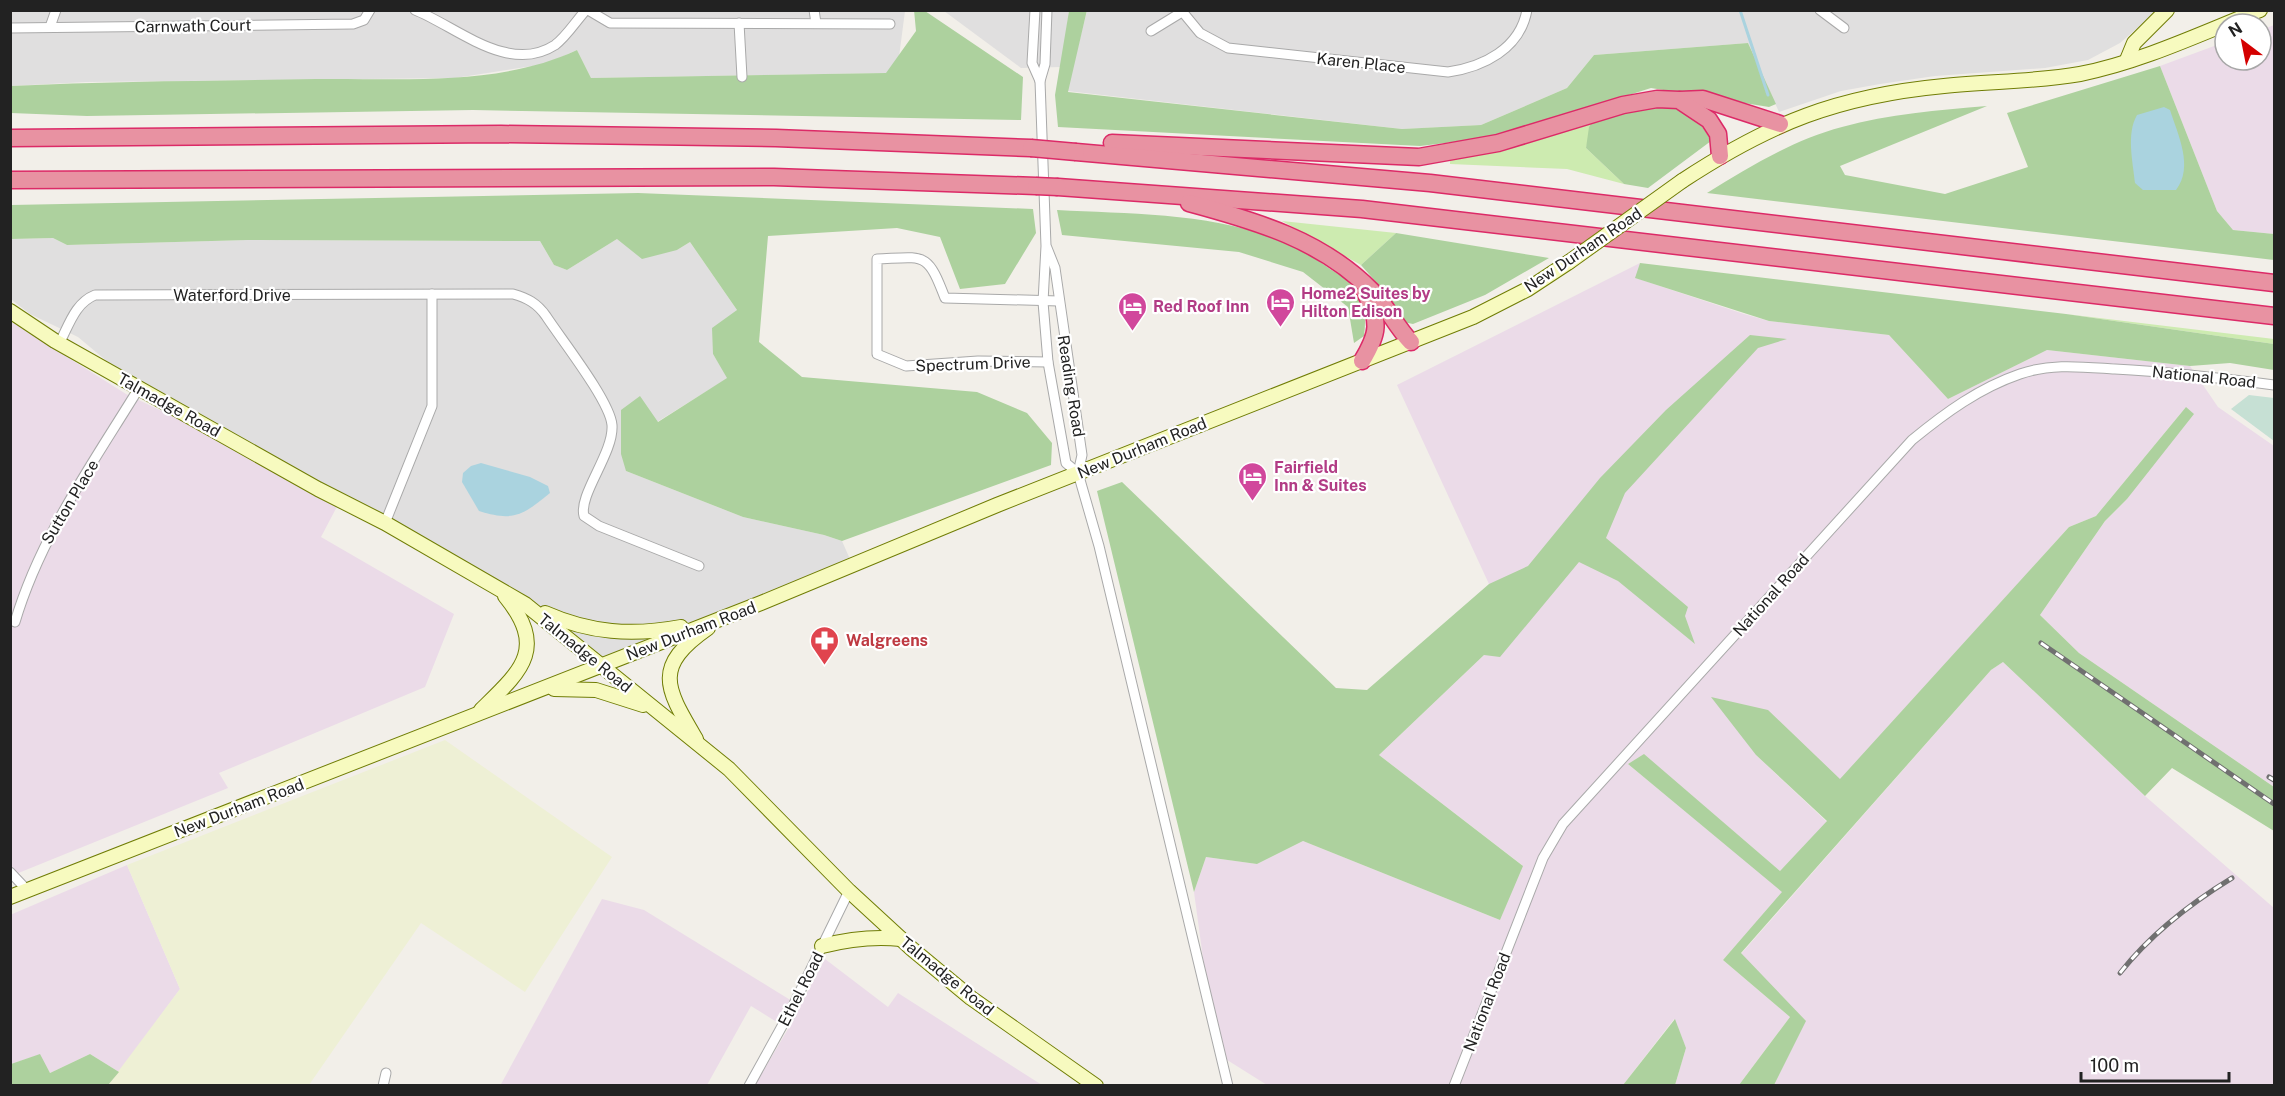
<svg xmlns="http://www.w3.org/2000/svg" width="2285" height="1096" font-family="'Public Sans',sans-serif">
  <rect width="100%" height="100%" fill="#f2efe9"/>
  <g fill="#e0dfdf">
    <polygon points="11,11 905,11 896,80 886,73 591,78 577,50 546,64 455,78 86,82 11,86"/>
    <polygon points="944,11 1069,11 1061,67 1021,68"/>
    <polygon points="1087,11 2157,11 2120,43 2088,60 2045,68 1935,76 1880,84 1841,91 1779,112 1748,43 1594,55 1567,88 1481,125 1402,129 1067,91"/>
    <polygon points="53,238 67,245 248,240 540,241 554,265 567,270 617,239 677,250 690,242 737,310 713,354 728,378 657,422 626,471 743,517 824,535 842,541 853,566 602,666 525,604 139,388 78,337 30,314 12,300 11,239"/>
  </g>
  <g fill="#ebdbe8">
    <polygon points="2274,25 2274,234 2233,230 2217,211 2160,66 2225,42 2225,60 2261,60 2261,30"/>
    <polygon points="1640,263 1636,278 1744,314 1769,321 1889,335 1948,399 2047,350 2190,366 2218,407 2274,446 2274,787 2079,653 2040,615 2105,521 2127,499 2186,407 2096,516 2069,527 1840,780 1768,711 1756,755 1827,822 1780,871 1644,755 1628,764 1783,892 1723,960 1790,1017 1739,1085 1675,1085 1686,1048 1674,1019 1623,1085 1267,1085 1216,1053 1194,892 1206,857 1257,864 1303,841 1500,920 1522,865 1379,755 1484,655 1489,584 1397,385"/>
    <polygon points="10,321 126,394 342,497 321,537 454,614 425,687 219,773 228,788 11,876"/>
    <polygon points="2003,662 2145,796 2274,908 2274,1085 1774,1085 1805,1021 1741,954 1991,670"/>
    <polygon points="127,865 180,989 119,1072 90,1054 50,1073 39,1055 11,1064 10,915"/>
    <polygon points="602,899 644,910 800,1006 825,959 888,1007 898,993 1042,1085 755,1085 788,1029 751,1006 707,1085 500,1086"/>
  </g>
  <polygon fill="#eef0d5" points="445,740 612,857 525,992 421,923 309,1085 108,1085 180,989 127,865"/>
  <g fill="#cdebb0">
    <polygon points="1594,119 1586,148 1624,184 1567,169 1450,164 1450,159"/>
    <polygon points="1282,221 1396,233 1361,265"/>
    <polygon points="2066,314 2274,339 2274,344"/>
  </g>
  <g fill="#add19e">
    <path d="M914 10 925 11 1023 77 1021 120 473 110 87 116 11 113V86C112 81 214 81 316 79 402 78 498 87 577 50L591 78 886 73 916 31Z"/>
    <polygon points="1087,10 1068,92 1402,129 1481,125 1567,88 1594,55 1748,43 1776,104 1769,107 1651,88 1496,137 1420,146 1058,127 1055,95 1069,11"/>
    <path d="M2160 66 2217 211 2233 230 2274 234V260L1707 193C1749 167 1793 140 1842 127 1889 114 1938 110 1987 106L1840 166 1845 175 1945 194 2028 167 2007 113Z"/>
    <path d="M1643 106C1680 107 1692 106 1711 141L1648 188 1624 184 1586 148 1589 127 1594 119Z"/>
    <polygon points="638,193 1033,209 1036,233 1005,284 960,289 940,237 897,228 768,236 759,342 802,377 977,392 1027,413 1052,443 1051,465 842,541 824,535 743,517 626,471 621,454 621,410 640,396 658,422 727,378 713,354 712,328 737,310 690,242 677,250 642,259 617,239 567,270 554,265 540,241 248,240 67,245 53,238 11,239 11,205"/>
    <path d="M1057 210C1148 215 1253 211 1330 269 1338 274 1351 280 1356 288 1366 302 1366 320 1364 336L1354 343 1348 307 1303 272 1239 252 1062 235Z"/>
    <polygon points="1396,233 1549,258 1485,295 1413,324 1403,322 1383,290 1361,265"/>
    <polygon points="1640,263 2066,314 2274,344 2274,370 2230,363 2190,366 2047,350 1948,399 1889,335 1769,321 1635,278"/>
    <polygon points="1750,335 1787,339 1758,348 1625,493 1606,538 1688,607 1685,616 1695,644 1618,581 1579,562 1500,657 1484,655 1379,755 1523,866 1500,920 1303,841 1257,864 1206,857 1194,892 1097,491 1122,482 1336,688 1367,690 1489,584 1528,566 1600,478 1666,410"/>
    <polygon points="2186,407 2194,414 2127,499 2105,521 2040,615 2079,653 2274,787 2274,831 2172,768 2145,796 2003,662 1991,670 1741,953 1806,1021 1774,1085 1739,1085 1790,1017 1723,960 1782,892 1628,764 1644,754 1780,871 1827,821 1756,755 1711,697 1768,710 1840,779 2069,527 2096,516"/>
    <polygon points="1675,1019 1686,1048 1675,1085 1623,1085"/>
    <polygon points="40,1054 50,1073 90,1054 119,1072 108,1085 11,1085 11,1064"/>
  </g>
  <polygon fill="#c6e0d4" points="2249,395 2274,398 2274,441 2231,409"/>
  <g fill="#aad3df">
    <path d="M2164 107 2170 110C2178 135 2194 167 2176 190H2143L2135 183C2133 162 2126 134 2137 115Z"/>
    <path d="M481 463 530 477 548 486 550 493C523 515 514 522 479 511L462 482 463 473 471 466Z"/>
  </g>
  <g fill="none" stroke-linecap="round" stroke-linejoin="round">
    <polyline stroke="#aad3df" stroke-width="3" points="1740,10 1768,95"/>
    <defs>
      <g id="street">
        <path d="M415 10C457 27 509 75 555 45 566 37 576 21 586 10"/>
        <polyline points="588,10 610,23 890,24"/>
        <polyline points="814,10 816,23"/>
        <polyline points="1035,10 1032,63 1040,81"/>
        <polyline points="1047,10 1045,64 1040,81 1046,246 1043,302 1048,362 1066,463 1078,473"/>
        <path d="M1181 10 1200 33 1228 48 1448 72C1483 67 1520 49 1527 10"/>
        <polyline points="1820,10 1844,28"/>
        <polyline points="739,23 742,77"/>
        <polyline points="50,27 56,10"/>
        <polyline points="10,28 353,24 364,20 370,10"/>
        <polyline points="1151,31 1182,12"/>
        <polyline points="1047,248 1055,268 1082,455 1078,473"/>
        <path d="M59 344C69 325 75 303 95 295L513 294C527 298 537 303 546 316 561 339 610 401 612 425 614 453 578 495 584 516L599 526 699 566"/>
        <path d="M1048 362 978 361 906 366 877 354V259C925 257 927 251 945 298L1059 301"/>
        <polyline points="1078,473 1099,546 1228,1086"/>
        <polyline points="385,523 432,406 432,294"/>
        <path d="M15 622C40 537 93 463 139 388"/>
        <polyline points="10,872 27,890"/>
        <polyline points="383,1086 386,1073"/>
        <polyline points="749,1086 792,1008 849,891"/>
        <path d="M1454 1086 1543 858 1563 824 1912 440C1945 413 1979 388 2020 374 2051 363 2083 367 2115 369 2169 372 2221 378 2274 385"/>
      </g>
      <g id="secondary">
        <polyline points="2127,60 2134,43 2167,10"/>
        <path d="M1682 181C1770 123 1838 96 1944 86 1989 81 2035 82 2080 74 2141 62 2202 33 2260 10"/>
        <polyline points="10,311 55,341 318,489 385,523 525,604 729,769 849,891 912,949 971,998 1096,1086"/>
        <path d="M545 613C590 633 632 636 681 627"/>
        <polyline points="554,689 596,690 643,705"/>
        <path d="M481 710C521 671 548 649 505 596"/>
        <path d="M696 739C666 688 652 667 708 628"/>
        <polyline points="10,897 761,603 997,505 1473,317 1528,289 1569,262"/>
        <path d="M822 946C849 939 873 936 901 939"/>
      </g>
      <g id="highway">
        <polyline points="1680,100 1703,99 1780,124"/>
        <polyline points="10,138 501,134 776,138 1031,148"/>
        <polyline points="1112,143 1419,157 1498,143 1623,105 1657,99 1679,100 1709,120 1718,134 1720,156"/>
        <polyline points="1076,152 1430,183 2274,283"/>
        <polyline points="10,180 774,177 1036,186"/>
        <polyline points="1058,187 1362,209 2274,316"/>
        <path d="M1189 203C1256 221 1322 240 1372 291 1387 306 1396 327 1411 342"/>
        <path d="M1362 361C1379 333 1380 322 1365 292"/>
      </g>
    </defs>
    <use href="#street" stroke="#a9a9a9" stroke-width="11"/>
    <use href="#secondary" stroke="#707d05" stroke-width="16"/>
    <use href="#highway" stroke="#dc2a67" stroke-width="19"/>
    <use href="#street" stroke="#fff" stroke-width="9"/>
    <use href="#secondary" stroke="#f7fabf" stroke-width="14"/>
    <use href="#highway" stroke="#e892a2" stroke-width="16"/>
    <defs>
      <g id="rail">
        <polyline points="2041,643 2274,804"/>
        <polyline points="2269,777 2274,780"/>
        <path d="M2120 973C2150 935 2191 903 2232 878"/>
      </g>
    </defs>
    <use href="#rail" stroke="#707070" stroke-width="5"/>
    <use href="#rail" stroke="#fff" stroke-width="3" stroke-dasharray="9" stroke-linecap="butt"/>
    <defs>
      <polyline id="secondary-bridge" points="1569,262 1682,181"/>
      <g id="highway-bridge">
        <polyline points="1031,148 1076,152"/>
        <polyline points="1036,186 1058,187"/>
      </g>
    </defs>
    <use href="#secondary-bridge" stroke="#707d05" stroke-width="16" stroke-linecap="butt"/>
    <use href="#highway-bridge" stroke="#dc2a67" stroke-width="19" stroke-linecap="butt"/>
    <use href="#secondary-bridge" stroke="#f7fabf" stroke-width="14"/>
    <use href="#highway-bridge" stroke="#e892a2" stroke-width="16"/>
  </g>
  <defs>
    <symbol id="hotel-pin" viewBox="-11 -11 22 30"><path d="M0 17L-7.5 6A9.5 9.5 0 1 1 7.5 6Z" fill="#d1479c" stroke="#fff"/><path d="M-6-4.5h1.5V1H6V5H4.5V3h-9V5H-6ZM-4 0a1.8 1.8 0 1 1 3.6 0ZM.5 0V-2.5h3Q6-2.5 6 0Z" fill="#fff"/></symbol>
    <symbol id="pharmacy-pin" viewBox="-11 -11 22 30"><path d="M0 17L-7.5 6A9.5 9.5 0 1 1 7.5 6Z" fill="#e0444e" stroke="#fff"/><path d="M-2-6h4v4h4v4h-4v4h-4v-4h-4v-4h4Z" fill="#fff"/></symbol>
  </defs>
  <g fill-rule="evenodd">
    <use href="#hotel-pin" x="1264" y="286" width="33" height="45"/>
    <use href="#hotel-pin" x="1116" y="290" width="33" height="45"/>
    <use href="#hotel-pin" x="1236" y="460" width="33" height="45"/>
    <use href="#pharmacy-pin" x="808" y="624" width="33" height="45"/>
  </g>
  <g text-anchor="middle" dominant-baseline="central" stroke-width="4.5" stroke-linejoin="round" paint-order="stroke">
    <g font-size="16" fill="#222" stroke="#fff">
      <text transform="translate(193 26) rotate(-1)">Carnwath Court</text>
      <text transform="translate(1361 63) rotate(6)">Karen Place</text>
      <text transform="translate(1583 250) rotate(-34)">New Durham Road</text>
      <text x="232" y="295">Waterford Drive</text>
      <text transform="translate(973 364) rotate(-2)">Spectrum Drive</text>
      <text transform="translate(2204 377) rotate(6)">National Road</text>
      <text transform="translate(1071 386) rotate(81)">Reading Road</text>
      <text transform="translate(169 405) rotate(29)">Talmadge Road</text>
      <text transform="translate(1142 448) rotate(-22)">New Durham Road</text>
      <text transform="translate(70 502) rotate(-59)">Sutton Place</text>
      <text transform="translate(1771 595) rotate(-48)">National Road</text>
      <text transform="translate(691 631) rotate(-21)">New Durham Road</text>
      <text transform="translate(585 653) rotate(39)">Talmadge Road</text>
      <text transform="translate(239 808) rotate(-21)">New Durham Road</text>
      <text transform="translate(947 976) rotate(39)">Talmadge Road</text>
      <text transform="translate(801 989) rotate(-63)">Ethel Road</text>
      <text transform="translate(1487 1002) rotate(-69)">National Road</text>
    </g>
    <g font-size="16" font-weight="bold" fill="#b23c85" stroke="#fff" text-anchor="start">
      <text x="1301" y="293">Home2 Suites by<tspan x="1301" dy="18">Hilton Edison</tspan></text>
      <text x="1153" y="306">Red Roof Inn</text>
      <text x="1274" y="467">Fairfield<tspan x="1274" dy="18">Inn &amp; Suites</tspan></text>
    </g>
    <g font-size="16" font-weight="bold" fill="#be3a42" stroke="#fff" text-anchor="start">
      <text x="846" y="640">Walgreens</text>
    </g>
  </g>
  <rect width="2285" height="1096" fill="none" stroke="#222222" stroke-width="24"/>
  <g transform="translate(2243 42) rotate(328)"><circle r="28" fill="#ffffff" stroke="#a7a7a7" stroke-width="1.5"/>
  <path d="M0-4.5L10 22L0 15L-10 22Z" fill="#d40000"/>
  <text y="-9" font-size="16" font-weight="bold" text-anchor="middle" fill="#222222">N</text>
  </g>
  <path d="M2081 1072v9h148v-9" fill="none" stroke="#222222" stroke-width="3"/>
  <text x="2090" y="1072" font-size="18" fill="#222222" stroke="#ffffff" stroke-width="4.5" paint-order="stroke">100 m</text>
</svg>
